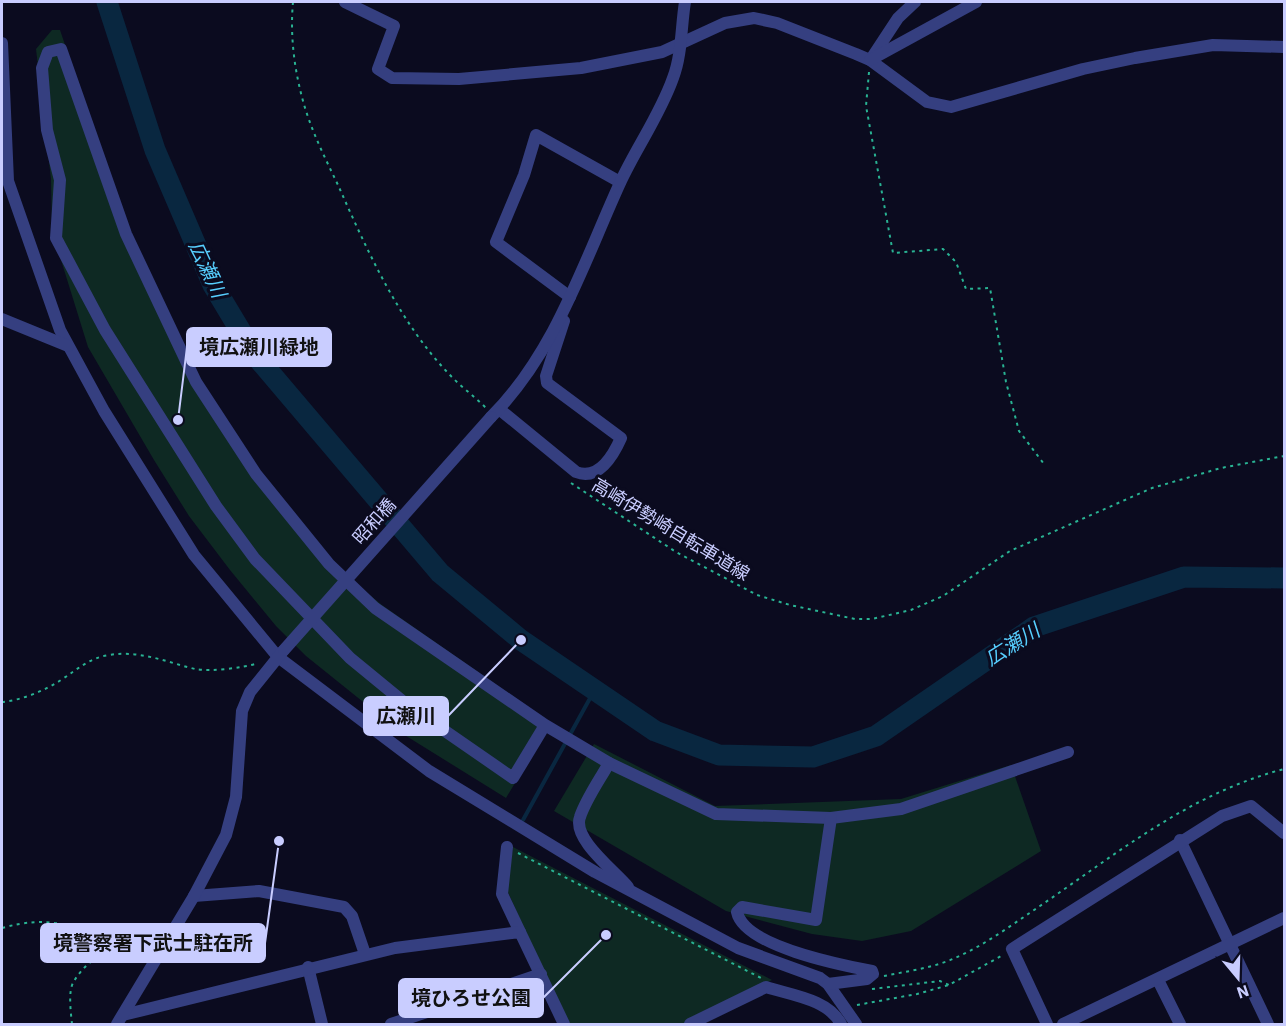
<svg xmlns="http://www.w3.org/2000/svg" width="1286" height="1026" font-family="'IBM Plex Sans','Noto Sans JP',sans-serif">
  <rect width="100%" height="100%" fill="#0b0b1f"/>
  <g fill="#0e2923">
    <polygon points="52,30 60,30 129,233 198,380 260,475 331,563 382,605 551,723 506,798 403,734 306,656 276,626 230,570 189,516 154,460 88,347 52,231 51,179 36,49"/>
    <polygon points="594,744 715,806 901,799 1011,765 1041,851 911,931 862,941 812,934 726,911 554,811"/>
    <polygon points="513,847 772,980 683,1024 567,1024 507,890"/>
  </g>
  <g fill="none" stroke-linecap="round" stroke-linejoin="round">
    <polyline stroke="#092740" stroke-width="4" points="523,820 594,691"/>
    <polyline stroke="#092740" stroke-width="21" points="107,2 155,150 213,285 255,355 440,573 521,640 655,731 719,755 813,757 876,736 1034,627 1184,577 1284,578"/>
    <g stroke="#29b393" stroke-width="2" stroke-dasharray="3 4.5" stroke-linecap="butt">
      <path d="M293 2C290 35 294 68 303 101 311 130 325 158 338 185 367 250 399 322 449 374 460 386 474 396 486 408"/>
      <polyline points="869,72 866,106 893,253 943,249 956,262 966,289 990,288 1006,382 1019,431 1044,464"/>
      <polyline points="571,483 676,552 757,595 790,605 855,619 872,619 911,610 943,596 1010,551 1152,488 1221,468 1284,456"/>
      <path d="M2 702C22 700 44 691 61 680 78 669 89 658 109 655 140 650 166 662 195 669 209 672 244 668 258 663"/>
      <polyline points="518,853 761,978"/>
      <path d="M2 928C48 915 74 924 115 947"/>
      <path d="M884 976C908 971 933 968 955 958 985 945 1013 924 1040 906 1119 852 1191 793 1284 769"/>
      <polyline points="872,989 940,981 949,985"/>
      <polyline points="857,1005 917,994 949,985 1003,955"/>
      <path d="M72 1024C71 1014 68 992 73 983 89 953 133 936 163 925"/>
    </g>
    <g stroke="#353f80" stroke-width="12">
      <polyline points="345,2 394,26 378,69 392,78 459,79 581,68 662,52 725,23 754,18 777,23 856,54 870,60 927,102 951,107 1083,69 1135,58 1213,45 1284,47"/>
      <polyline points="2,43 8,181 60,330 104,411 194,555 278,657 429,771 595,872 738,948 820,978 828,984 856,1024"/>
      <polyline points="871,59 898,18 915,2"/>
      <polyline points="870,60 976,2"/>
      <polyline points="570,297 496,242 524,175 536,135 620,182"/>
      <polyline points="2,319 68,346"/>
      <path d="M499 409 576 472C598 481 613 456 621 438L547 383 546 376 564 321"/>
      <path d="M491 417C555 353 583 264 620 183 636 148 660 115 673 78 682 55 681 26 685 2"/>
      <polyline points="545,725 513,778 406,704 350,658 255,559 216,506 105,330 56,238 60,180 47,130 42,68 48,52 61,49 126,234 196,382 256,474 329,564 375,608 545,725 609,763 716,814 831,818 901,809 1068,752"/>
      <path d="M609 763C599 781 586 799 580 817 572 839 615 871 628 887"/>
      <polyline points="1180,840 1268,1024"/>
      <polyline points="507,847 502,894 520,932"/>
      <polyline points="194,896 259,891 344,907 352,916 365,954"/>
      <polyline points="308,967 322,1024"/>
      <polyline points="1158,980 1180,1024"/>
      <path d="M828 984 867 979 873 974 872 971C841 965 744 946 737 912L742 907 816 920 831 818"/>
      <polyline points="123,1015 395,948 520,932 564,1024"/>
      <polyline points="117,1024 194,896 226,835 236,797 242,711 250,692 283,651"/>
      <polyline points="391,1024 541,974"/>
      <path d="M690 1024 766 987C791 995 828 999 841 1024"/>
      <polyline points="1047,1024 1012,949 1222,816 1251,806 1284,833"/>
      <polyline points="1063,1024 1284,918"/>
    </g>
    <polyline stroke="#353f80" stroke-width="12" points="284,650 491,417"/>
  </g>
  <g text-anchor="middle" dominant-baseline="central" stroke-width="6" stroke-linejoin="round" paint-order="stroke">
    <g font-size="18" fill="#c9cdff" stroke="#0b0b1f">
      <text transform="translate(374 521) rotate(-48)">昭和橋</text>
      <text transform="translate(671 529) rotate(31)">高崎伊勢崎自転車道線</text>
    </g>
    <g font-size="20" font-style="italic" fill="#57cfff" stroke="#0b0b1f">
      <text transform="translate(208 269) rotate(65)">広瀬川</text>
      <text transform="translate(1012 644) rotate(-32)">広瀬川</text>
    </g>
  </g>
  <path fill="none" stroke="#c9cdff" stroke-width="2" d="M178 420L187 347M521 640L448 716M279 841L265 943M606 935L543 998"/>
  <g fill="#c9cdff" stroke="#0b0b1f" stroke-width="2">
    <circle cx="178" cy="420" r="6"/>
    <circle cx="521" cy="640" r="6"/>
    <circle cx="279" cy="841" r="6"/>
    <circle cx="606" cy="935" r="6"/>
  </g>
  <g fill="#c9cdff" stroke="#c9cdff" stroke-width="2">
    <rect x="187" y="328" width="144" height="38" rx="6"/>
    <rect x="364" y="697" width="84" height="38" rx="6"/>
    <rect x="41" y="924" width="224" height="38" rx="6"/>
    <rect x="399" y="979" width="144" height="38" rx="6"/>
  </g>
  <g font-size="20" text-anchor="middle" font-weight="bold" fill="#111">
    <text x="259" y="354">境広瀬川緑地</text>
    <text x="406" y="723">広瀬川</text>
    <text x="153" y="950">境警察署下武士駐在所</text>
    <text x="471" y="1005">境ひろせ公園</text>
  </g>
  <rect width="1286" height="1026" fill="none" stroke="#c9cdff" stroke-width="6"/>
  <g transform="translate(1238 978) rotate(161)" stroke="#0b0b1f" stroke-width="4.5" paint-order="stroke">
  <path d="M0-4.5L10 22L0 15L-10 22Z" fill="#c9cdff"/>
  <text y="-9" font-size="16" font-weight="bold" text-anchor="middle" fill="#c9cdff">N</text>
  </g>
</svg>
